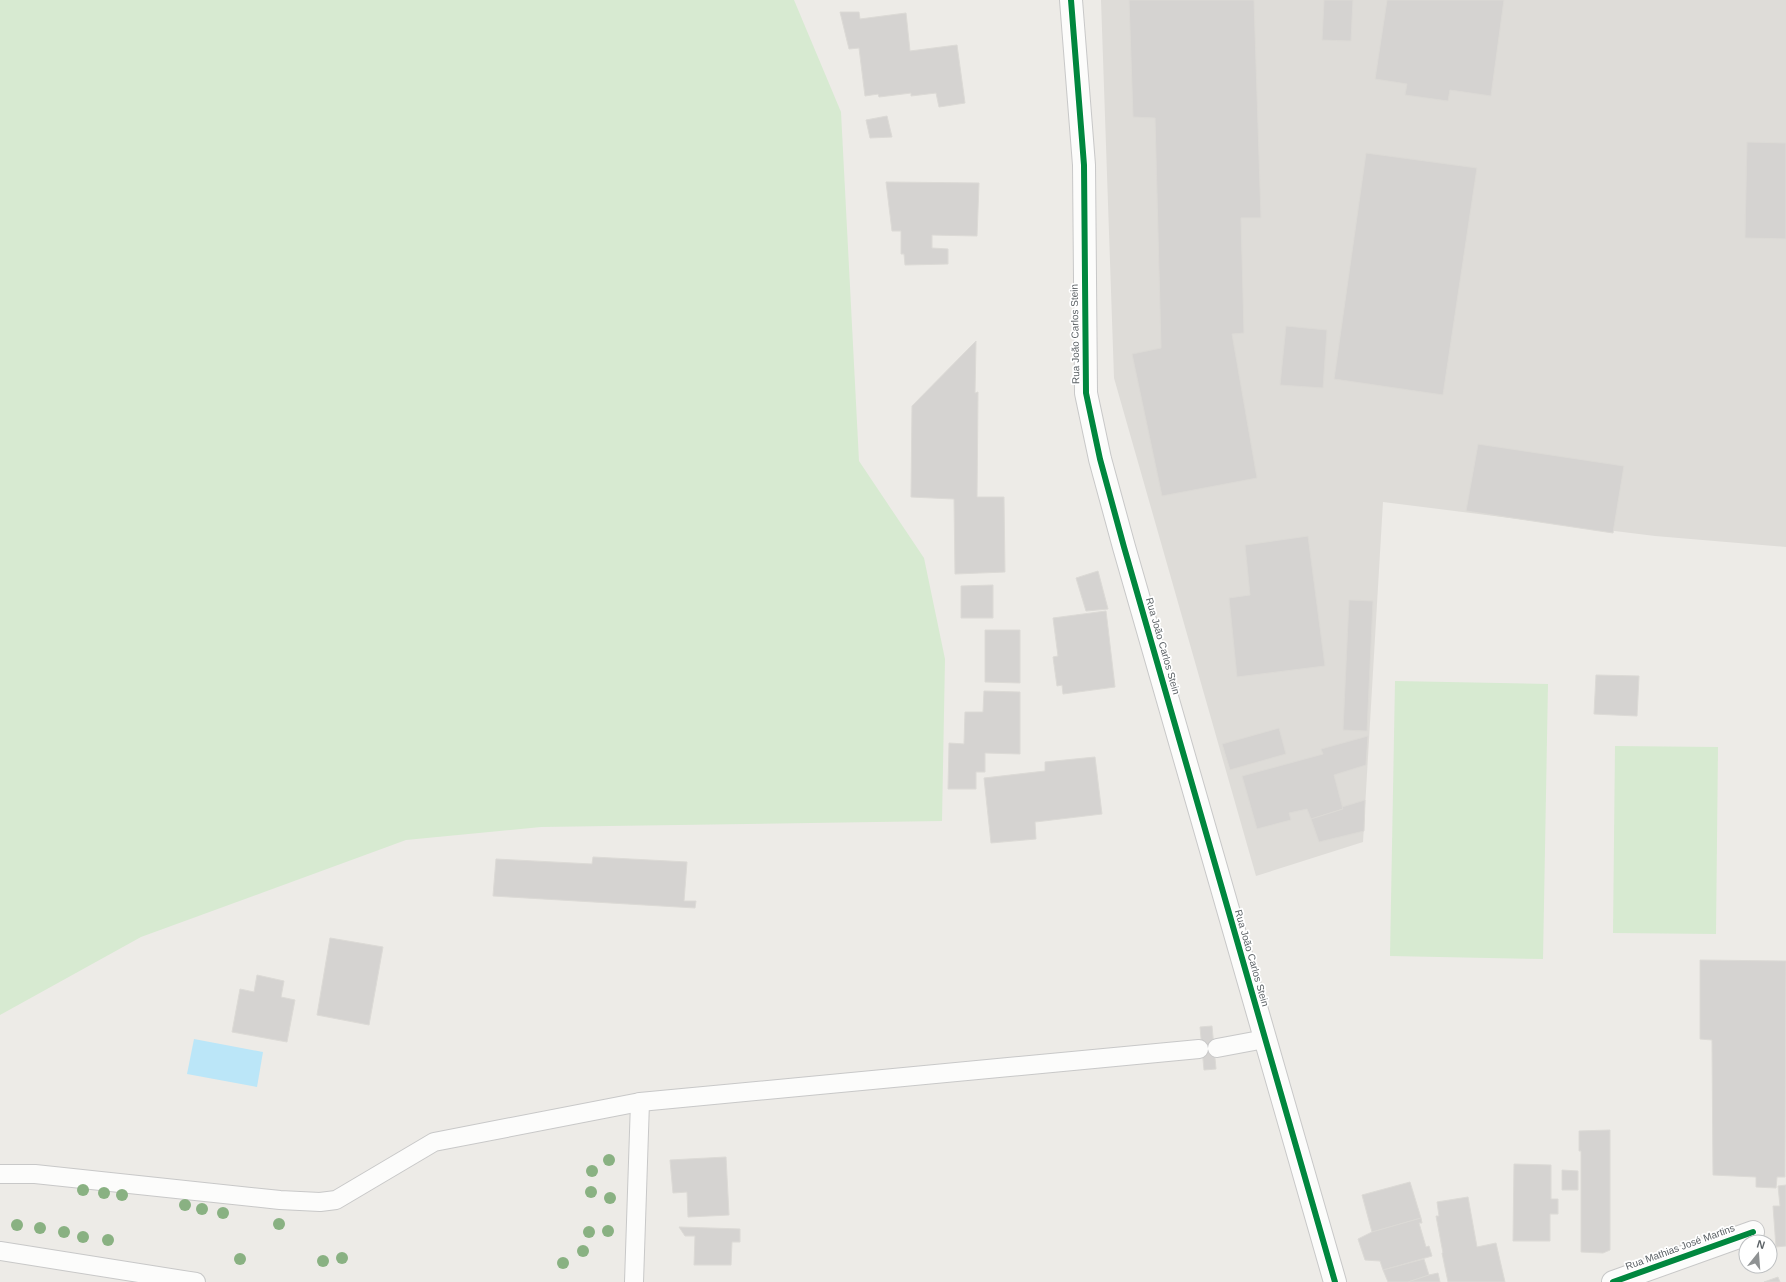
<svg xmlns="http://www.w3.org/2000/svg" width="1786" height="1282" font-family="Arial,sans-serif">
  <rect width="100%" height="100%" fill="#edebe7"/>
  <polygon fill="#dedcd8" points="1101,0 1786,0 1786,547 1655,536 1383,502 1363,842 1256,876 1114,378"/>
  <g fill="#d7ead1">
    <polygon points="0,0 794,0 841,112 859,461 924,558 945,659 942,821 541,827 406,840 141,937 0,1015"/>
    <polygon points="1395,681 1548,684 1543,959 1390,956"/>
    <polygon points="1615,746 1718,747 1716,934 1613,933"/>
  </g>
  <polygon fill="#bbe6f8" points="194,1039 263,1052 257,1087 187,1074"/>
  <g fill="#d5d3d1" stroke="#dcdad6">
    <polygon points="1129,0 1254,0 1261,218 1241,218 1244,333 1232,334 1257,478 1162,496 1132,354 1161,348 1155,118 1133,117"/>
    <polygon points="1324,0 1353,0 1351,41 1322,40"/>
    <polygon points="1387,0 1504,0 1491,96 1450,90 1448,101 1405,95 1407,84 1375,79"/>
    <polygon points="840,12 859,12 860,19 906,13 910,51 957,45 965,103 939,107 936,93 911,96 911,93 879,97 878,94 865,96 859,48 849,49"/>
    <polygon points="887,116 892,137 870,138 866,120"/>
    <polygon points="1747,142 1786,143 1786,239 1745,238"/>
    <polygon points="1366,153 1477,168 1443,395 1334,379"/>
    <polygon points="886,182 979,183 977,236 932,235 932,248 948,249 948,264 905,265 904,254 901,254 901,231 892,231"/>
    <polygon points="1286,326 1327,330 1323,388 1280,385"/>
    <polygon points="976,341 975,393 978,392 977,497 1004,497 1005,572 955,574 954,499 911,497 912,406"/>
    <polygon points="1478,444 1624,466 1613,533 1466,511"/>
    <polygon points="1308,536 1325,666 1237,677 1229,598 1250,595 1245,545"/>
    <polygon points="1098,571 1108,609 1086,611 1076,578"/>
    <polygon points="993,585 993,618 961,618 961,586"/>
    <polygon points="1349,600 1373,601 1367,731 1343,730"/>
    <polygon points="1106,611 1115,687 1063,694 1062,685 1057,686 1053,657 1058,656 1053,618"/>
    <polygon points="985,630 1020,630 1020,683 985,682"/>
    <polygon points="1596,675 1639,676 1637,716 1594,714"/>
    <polygon points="984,691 1020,692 1020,754 985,753 985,772 976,772 976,789 948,789 949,743 964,744 965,712 983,712"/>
    <polygon points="1279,728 1286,754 1230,770 1222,744"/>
    <polygon points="1368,736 1366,765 1334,775 1343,809 1311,819 1307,809 1289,813 1291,820 1257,829 1242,776 1323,754 1321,749"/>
    <polygon points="1095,757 1102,814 1035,822 1036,839 991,843 984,778 1045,771 1045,762"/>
    <polygon points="1365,800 1364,831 1319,842 1311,819 1343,809 1342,807"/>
    <polygon points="593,857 687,862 684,901 696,901 695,908 493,896 496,859 592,864"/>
    <polygon points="330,938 383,947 369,1025 317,1015"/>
    <polygon points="1700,960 1786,961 1785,1177 1777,1177 1776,1188 1756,1187 1756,1177 1713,1175 1712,1040 1700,1039"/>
    <polygon points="257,975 284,981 281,997 295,1000 287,1042 232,1032 240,989 254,992"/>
    <polygon points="1212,1026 1216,1069 1204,1070 1200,1027"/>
    <polygon points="1610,1130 1610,1250 1603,1253 1581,1252 1581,1151 1579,1151 1579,1131"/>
    <polygon points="726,1157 729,1215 688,1217 687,1192 673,1193 670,1160"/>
    <polygon points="1514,1164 1551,1165 1551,1199 1558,1199 1558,1214 1550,1214 1550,1241 1513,1241"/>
    <polygon points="1562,1170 1578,1171 1578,1190 1562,1190"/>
    <polygon points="1410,1182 1421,1218 1372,1232 1362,1195"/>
    <polygon points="1786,1185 1786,1246 1776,1247 1773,1206 1780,1206 1778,1186"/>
    <polygon points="1468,1197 1477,1247 1496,1243 1505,1282 1448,1282 1442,1253 1443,1253 1436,1216 1439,1216 1437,1202"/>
    <polygon points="1421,1218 1422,1223 1419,1223 1426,1247 1429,1246 1432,1256 1383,1270 1380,1261 1365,1260 1358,1239 1372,1232"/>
    <polygon points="679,1227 740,1229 740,1242 732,1242 731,1265 694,1265 695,1236 685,1236"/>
    <polygon points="1424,1259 1429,1275 1408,1282 1388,1282 1383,1270"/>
    <polygon points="1438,1273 1440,1282 1408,1282 1429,1275"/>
    <polygon points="1778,1277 1780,1282 1764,1282"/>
  </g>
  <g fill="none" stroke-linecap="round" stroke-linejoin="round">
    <defs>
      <g id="service">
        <polyline points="1217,1048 1265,1039"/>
        <polyline points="0,1174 35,1174 280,1200 320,1202 336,1200 434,1142 640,1102 1199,1049"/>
        <polyline points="0,1251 196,1282"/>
        <polyline points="634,1282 640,1102"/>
      </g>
      <polyline id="minor" points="1613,1282 1753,1232"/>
      <polyline id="tertiary" points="1071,0 1084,165 1086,393 1100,459 1124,547 1335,1282"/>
    </defs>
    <use href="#service" stroke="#c8c8c8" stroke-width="20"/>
    <use href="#minor" stroke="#c8c8c8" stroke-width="24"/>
    <use href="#tertiary" stroke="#c8c8c8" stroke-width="24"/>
    <use href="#service" stroke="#fcfcfb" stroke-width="18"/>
    <use href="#minor" stroke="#fcfcfb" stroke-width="22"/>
    <use href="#tertiary" stroke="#fcfcfb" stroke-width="22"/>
    <defs>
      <g id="cycleway">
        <polyline points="1071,0 1084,165 1086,393 1100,459 1124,547 1335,1282"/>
        <polyline points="1613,1282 1753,1232"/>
      </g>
    </defs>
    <use href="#cycleway" stroke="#fff" stroke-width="8"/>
    <use href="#cycleway" stroke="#00873e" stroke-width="6"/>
  </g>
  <g fill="#89b182">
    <circle cx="609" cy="1160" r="6"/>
    <circle cx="592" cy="1171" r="6"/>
    <circle cx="83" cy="1190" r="6"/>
    <circle cx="591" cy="1192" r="6"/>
    <circle cx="104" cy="1193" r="6"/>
    <circle cx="122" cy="1195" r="6"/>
    <circle cx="610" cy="1198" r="6"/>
    <circle cx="185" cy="1205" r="6"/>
    <circle cx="202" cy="1209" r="6"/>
    <circle cx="223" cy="1213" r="6"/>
    <circle cx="279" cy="1224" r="6"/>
    <circle cx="17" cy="1225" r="6"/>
    <circle cx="40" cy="1228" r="6"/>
    <circle cx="608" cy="1231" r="6"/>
    <circle cx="64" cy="1232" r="6"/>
    <circle cx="589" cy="1232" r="6"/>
    <circle cx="83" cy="1237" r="6"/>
    <circle cx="108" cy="1240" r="6"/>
    <circle cx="583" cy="1251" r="6"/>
    <circle cx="342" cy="1258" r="6"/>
    <circle cx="240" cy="1259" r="6"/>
    <circle cx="323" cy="1261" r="6"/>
    <circle cx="563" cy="1263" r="6"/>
  </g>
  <g text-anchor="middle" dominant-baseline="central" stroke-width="3.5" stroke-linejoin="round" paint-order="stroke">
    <g font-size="10" fill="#5c6266" stroke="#fff">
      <text transform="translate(1075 334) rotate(-91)">Rua João Carlos Stein</text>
      <text transform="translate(1163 646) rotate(74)">Rua João Carlos Stein</text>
      <text transform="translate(1252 958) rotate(74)">Rua João Carlos Stein</text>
      <text transform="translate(1680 1247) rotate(-20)">Rua Mathias José Martins</text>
    </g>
  </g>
  <g transform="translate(1758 1254) rotate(17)"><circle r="19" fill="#ffffff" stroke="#bec0c2"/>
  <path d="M0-3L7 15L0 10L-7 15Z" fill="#8f9293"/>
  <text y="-6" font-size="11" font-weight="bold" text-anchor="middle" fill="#5c6266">N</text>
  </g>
</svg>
